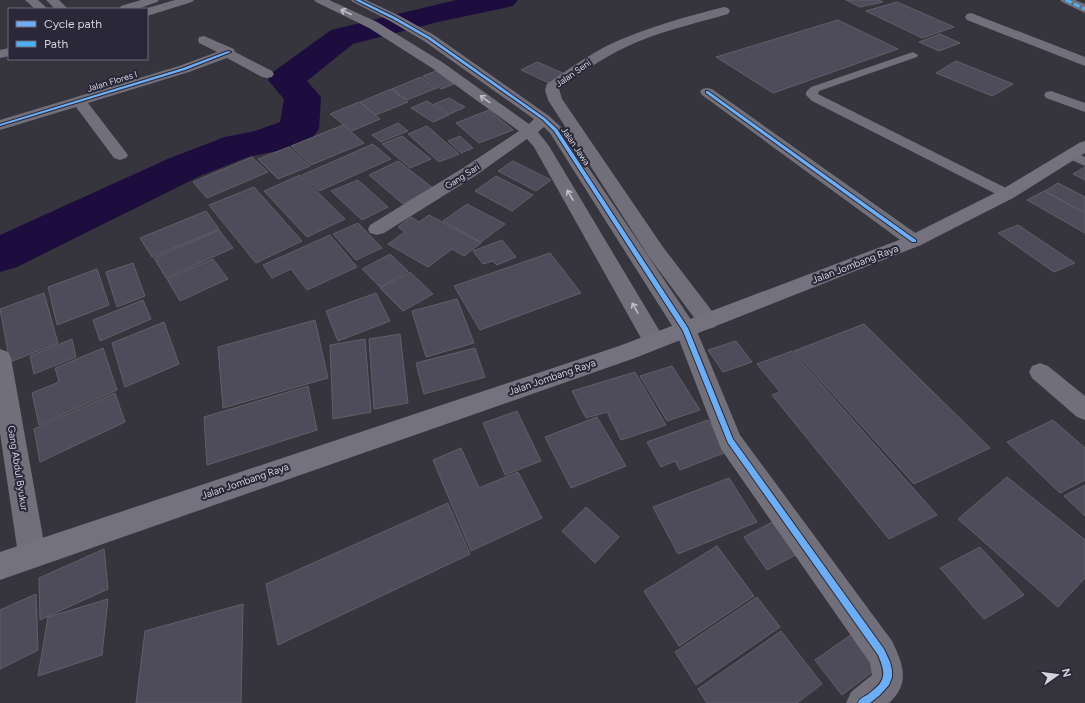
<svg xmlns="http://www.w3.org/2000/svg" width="1085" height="703" font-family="Figtree,sans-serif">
  <rect width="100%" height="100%" fill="#36353e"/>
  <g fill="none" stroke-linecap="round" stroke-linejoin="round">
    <polygon fill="#1d0c3e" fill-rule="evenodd" points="456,0 518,0 513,6 438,22 353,44 307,81 321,97 319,129 313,137 277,151 248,157 200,176 17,267 0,272 0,235 170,158 225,137 255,131 280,122 284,99 268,80 273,72 331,30"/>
  </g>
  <g fill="#4e4b5b" stroke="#616069">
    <polygon points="846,0 879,0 883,2 860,7"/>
    <polygon points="897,2 954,27 922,38 866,11"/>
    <polygon points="838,20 898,49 773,93 716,57"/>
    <polygon points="940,34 960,43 939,51 919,42"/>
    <polygon points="956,61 1013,84 992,96 936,73"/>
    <polygon points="537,62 565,74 549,83 521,70"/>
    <polygon points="436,71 454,84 441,89 423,76"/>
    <polygon points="421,77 437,88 407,100 392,89"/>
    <polygon points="391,89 408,102 376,115 360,102"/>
    <polygon points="449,98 465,107 450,114 434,104"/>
    <polygon points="427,101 449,115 433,122 411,108"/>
    <polygon points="359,102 380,119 352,131 330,114"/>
    <polygon points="489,110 513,130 479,143 456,123"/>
    <polygon points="398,123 408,131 381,142 372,135"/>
    <polygon points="343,125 364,143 311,165 291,146"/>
    <polygon points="427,126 459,154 439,162 408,134"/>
    <polygon points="402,136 431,159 410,168 382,144"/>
    <polygon points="460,136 473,148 461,153 448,141"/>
    <polygon points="373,144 391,159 319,191 302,175"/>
    <polygon points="289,147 310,166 278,179 258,159"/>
    <polygon points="252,157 268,172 207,198 193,182"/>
    <polygon points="398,161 433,188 403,204 369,175"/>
    <polygon points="513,161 551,180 536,191 498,171"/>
    <polygon points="1085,167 1085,180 1073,174"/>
    <polygon points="300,175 345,219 307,237 264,191"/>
    <polygon points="496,176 533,195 512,211 475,191"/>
    <polygon points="358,180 388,207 362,220 331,191"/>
    <polygon points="1058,183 1085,197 1085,213 1045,191"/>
    <polygon points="254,187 302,241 256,263 209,205"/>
    <polygon points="1044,191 1085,213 1085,233 1027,200"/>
    <polygon points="467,204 505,224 481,242 443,221"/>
    <polygon points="206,211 219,229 152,257 140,238"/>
    <polygon points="429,215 481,243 464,256 452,249 428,267 388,244 405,232 398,227 411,217 419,222"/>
    <polygon points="358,223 382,248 356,260 333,234"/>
    <polygon points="1018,225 1075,263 1054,272 998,233"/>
    <polygon points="219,230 233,248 166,278 154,258"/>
    <polygon points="330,235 357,267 307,290 291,269 272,278 263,265"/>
    <polygon points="502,240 516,257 497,265 493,261 483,264 473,251"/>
    <polygon points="550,253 581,293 480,330 454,286"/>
    <polygon points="390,254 408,271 380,287 362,269"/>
    <polygon points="213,259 228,279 180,301 167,279"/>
    <polygon points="133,263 145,296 117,307 106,272"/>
    <polygon points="97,269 109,305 57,325 48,287"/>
    <polygon points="410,272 433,294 403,311 380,288"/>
    <polygon points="44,293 58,343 10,362 0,309"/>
    <polygon points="376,293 390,321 338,341 326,311"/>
    <polygon points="457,299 474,343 426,357 412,311"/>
    <polygon points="143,300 151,319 100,341 93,320"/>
    <polygon points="315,320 328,378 223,408 218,347"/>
    <polygon points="164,322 179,364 125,387 112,343"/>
    <polygon points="864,324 990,448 914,484 794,351"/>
    <polygon points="400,334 408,403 374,409 369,339"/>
    <polygon points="72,339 76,357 34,374 30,356"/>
    <polygon points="365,339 371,412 333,419 330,345"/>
    <polygon points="736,341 752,362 723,372 708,350"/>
    <polygon points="103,348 117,390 39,425 32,393 59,382 55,368"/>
    <polygon points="475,348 485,377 424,394 416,363"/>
    <polygon points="792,351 937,515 889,539 772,395 780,392 757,364"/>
    <polygon points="672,366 700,410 667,421 640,376"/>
    <polygon points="635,372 666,425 621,440 607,412 586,418 572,391"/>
    <polygon points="308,386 317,430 207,465 204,417"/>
    <polygon points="115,393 125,422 40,462 34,429"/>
    <polygon points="517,411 541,461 505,475 483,423"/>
    <polygon points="597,417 626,466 571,488 545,437"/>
    <polygon points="708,420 729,451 680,470 675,461 661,467 647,442"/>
    <polygon points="1053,420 1085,448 1085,480 1060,493 1007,442"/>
    <polygon points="461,448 479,488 518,472 542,518 471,551 433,460"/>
    <polygon points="1007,477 1085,540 1085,578 1058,607 958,519"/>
    <polygon points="729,478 757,522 678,554 653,507"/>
    <polygon points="1085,485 1085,516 1064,496"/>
    <polygon points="448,503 470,554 278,645 266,584"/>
    <polygon points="586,507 619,537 595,563 562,531"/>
    <polygon points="778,519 803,551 767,570 744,537"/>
    <polygon points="717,546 754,596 679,646 644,591"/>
    <polygon points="980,547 1024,595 984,619 940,568"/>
    <polygon points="104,549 108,589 40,620 39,578"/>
    <polygon points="36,594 38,650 0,669 0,610"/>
    <polygon points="757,597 780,627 696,685 675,652"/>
    <polygon points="108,599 102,655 38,676 48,617"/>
    <polygon points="243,604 241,703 136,703 145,631"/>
    <polygon points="781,631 822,684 797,703 707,703 698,689"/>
    <polygon points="852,634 879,667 842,695 815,660"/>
  </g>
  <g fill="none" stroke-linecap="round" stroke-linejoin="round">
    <g fill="#71707a" fill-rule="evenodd">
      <polygon points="913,52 918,55 917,57 819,91 818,94 1012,191 1014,194 1012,197 1007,198 1002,197 812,101 806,95 806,92 811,87"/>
      <polygon points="1071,151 1085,157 1085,166 1067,158 1065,155 1067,152"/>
    </g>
    <g fill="#71707a" fill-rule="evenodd">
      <polygon points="25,0 38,0 48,9 35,9"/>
      <polygon points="46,0 59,0 68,9 55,9"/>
      <polygon points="141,0 159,0 157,2 137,9 119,9 121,6"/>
      <polygon points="175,0 194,0 192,2 147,16 147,9 144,9"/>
      <path d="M314 0H329L377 22 442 62 529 124 534 119 424 41 390 21 353 2 351 0H366L398 15 434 35 549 116 561 127 694 324 740 435 892 641C903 664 911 683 889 703H846L851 692 872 675 870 663 721 449 676 332 550 133 544 127 538 132 549 146 662 335 665 341 662 347 654 349 646 347 534 147 527 139 475 176 384 233 377 235 370 233 368 229 370 225 463 168 519 131 432 68 369 28 316 2Z"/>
      <polygon points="1060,0 1075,0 1085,4 1085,13 1062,2"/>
      <path d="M724 7 728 8 730 11 728 14C693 24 657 32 624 48 601 59 580 74 559 89L562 99 663 247 715 315 719 321 715 327 708 329 701 327 649 257 548 100 545 90 547 84C569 69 591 53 615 42 649 27 688 16 724 7Z"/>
      <polygon points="971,13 1085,57 1085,66 967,20 965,17 967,14"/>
      <polygon points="204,36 234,49 235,52 272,71 274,74 272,77 267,78 262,77 227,58 189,72 88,103 128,155 126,158 120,160 114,158 76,107 0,130 0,120 179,66 217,52 199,43 198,40 199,37"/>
      <polygon points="9,48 9,56 0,58 0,50"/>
      <polygon points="707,88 712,89 921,237 923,241 921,245 914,247 907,245 702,95 700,92 702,89"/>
      <polygon points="1051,91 1085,103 1085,112 1046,98 1044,95 1046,92"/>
      <polygon points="0,349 8,352 11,358 46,554 42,564 32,568 22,564 18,554 0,433"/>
      <polygon points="1040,363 1048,366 1085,396 1085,420 1077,417 1032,378 1029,372 1032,366"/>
    </g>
    <polygon fill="#73727e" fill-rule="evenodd" points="1085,141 1085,153 1013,198 921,245 635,358 0,580 0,552 619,346 907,237 1001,190 1079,143"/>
    <polyline stroke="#4cb0f7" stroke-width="3" stroke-dasharray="6 3" stroke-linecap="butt" points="1066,0 1085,9"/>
    <defs>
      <g id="cycleway">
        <path d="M355 0H360L395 17 430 37 545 118 557 129 688 328 733 439 884 649 890 662 892 670V677L889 685 880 695 870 703H858C859 699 863 697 867 695 885 682 887 676 878 655L728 443 683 331 554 131 543 120 428 39 393 19Z"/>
        <polygon points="228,51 231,52 185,70 0,126 0,124 183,68"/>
        <polygon points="706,91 708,91 916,240 916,242 912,242 706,93"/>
      </g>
    </defs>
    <use href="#cycleway" stroke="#292738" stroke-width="2"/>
    <use href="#cycleway" fill="#6dadf4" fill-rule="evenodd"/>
  </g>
  <defs><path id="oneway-shaft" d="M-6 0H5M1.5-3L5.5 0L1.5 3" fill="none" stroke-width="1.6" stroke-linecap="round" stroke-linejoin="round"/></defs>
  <g stroke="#bfbec9">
    <use href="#oneway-shaft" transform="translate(346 12) rotate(-155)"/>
    <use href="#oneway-shaft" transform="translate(485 99) rotate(-144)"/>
    <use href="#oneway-shaft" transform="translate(570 195) rotate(-120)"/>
    <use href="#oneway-shaft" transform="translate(635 308) rotate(-120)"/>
  </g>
  <g text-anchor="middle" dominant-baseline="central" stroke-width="4" stroke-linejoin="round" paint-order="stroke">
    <g font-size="9" fill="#d3d2dd" stroke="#292738">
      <text transform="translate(573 73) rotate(-35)">Jalan Seni</text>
      <text transform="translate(112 81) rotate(-17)">Jalan Flores I</text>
      <text transform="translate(576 146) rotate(56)">Jalan Jawa</text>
      <text transform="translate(462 176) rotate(-33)">Gang Sari</text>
    </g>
    <g font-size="10" fill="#d3d2dd" stroke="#292738">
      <text transform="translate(855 264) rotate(-21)">Jalan Jombang Raya</text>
      <text transform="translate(552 377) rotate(-19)">Jalan Jombang Raya</text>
      <text transform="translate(18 468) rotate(81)">Gang Abdul Byukur</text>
      <text transform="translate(245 481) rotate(-19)">Jalan Jombang Raya</text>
    </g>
  </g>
  <rect x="8" y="8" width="140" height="52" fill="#292738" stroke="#6d6b7a"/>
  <rect x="16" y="21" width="20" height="6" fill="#6dadf4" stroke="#6d6b7a"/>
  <text x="44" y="28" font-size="12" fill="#d3d2dd">Cycle path</text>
  <rect x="16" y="41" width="20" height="6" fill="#4cb0f7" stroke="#6d6b7a"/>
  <text x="44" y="48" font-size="12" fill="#d3d2dd">Path</text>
  <g transform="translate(1057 675) rotate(76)" stroke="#292738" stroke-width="3" paint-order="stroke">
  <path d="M0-3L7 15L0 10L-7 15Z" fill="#d3d2dd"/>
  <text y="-6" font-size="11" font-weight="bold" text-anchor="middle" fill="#d3d2dd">N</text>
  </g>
</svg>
